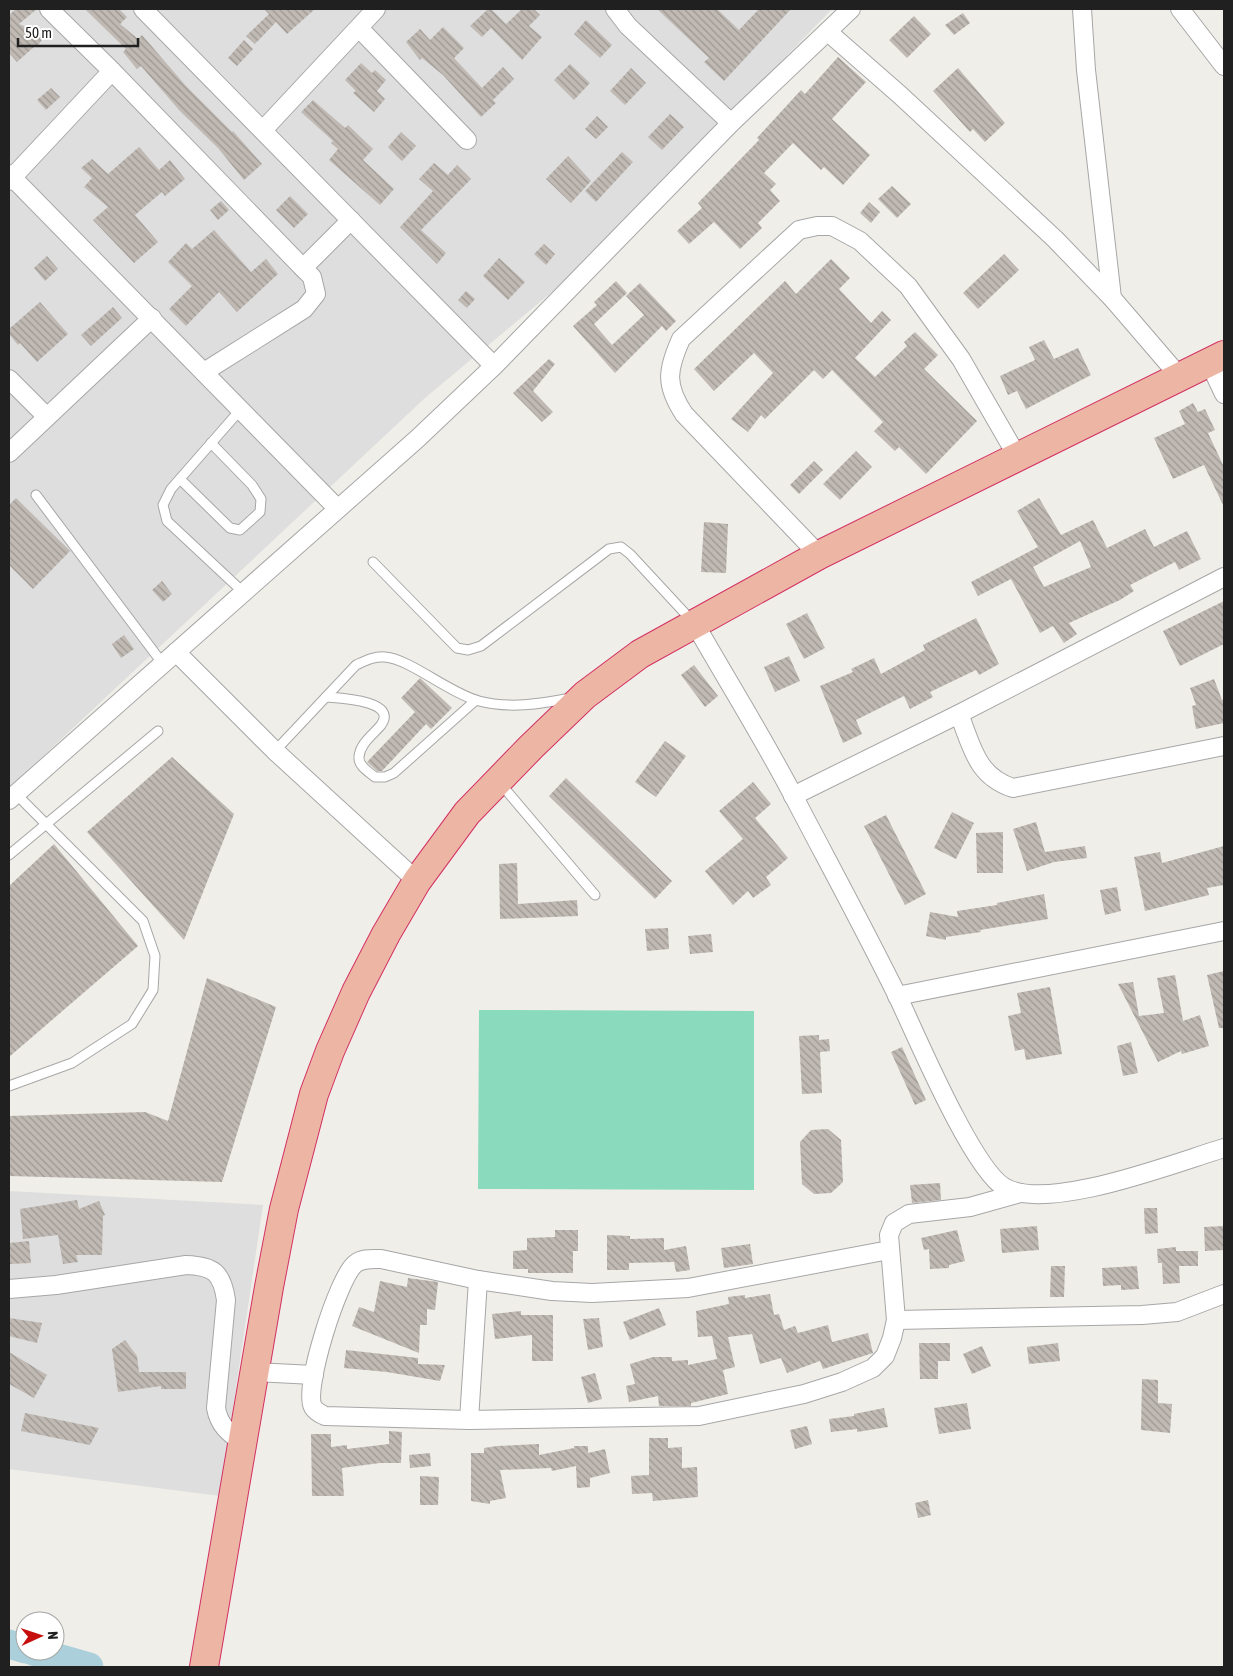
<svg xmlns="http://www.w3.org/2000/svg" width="1233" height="1676" font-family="'Asap Condensed',sans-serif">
  <defs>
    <pattern id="building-back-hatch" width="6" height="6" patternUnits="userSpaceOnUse" patternTransform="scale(1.25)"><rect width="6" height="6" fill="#c1bab4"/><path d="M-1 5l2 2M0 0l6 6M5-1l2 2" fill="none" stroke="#9c9792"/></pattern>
  </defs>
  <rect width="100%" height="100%" fill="#f0eee8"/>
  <g fill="#dedede">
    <polygon points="9,9 832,9 577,271 425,398 9,788"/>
    <polygon points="9,1191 263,1205 220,1496 9,1469"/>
  </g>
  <polygon fill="#8adbbd" points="479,1010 754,1011 754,1190 478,1189"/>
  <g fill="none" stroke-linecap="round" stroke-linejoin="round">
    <g stroke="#abcfdb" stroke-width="29">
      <polyline points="9,1644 25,1649"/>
      <polyline points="33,1651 89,1667"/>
    </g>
  </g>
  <g fill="url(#building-back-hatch)" fill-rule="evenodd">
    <polygon points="16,9 37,9 19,24 45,35 37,47 35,46 17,62 9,53 9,15"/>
    <polygon points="85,9 119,9 127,17 120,24 138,39 142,35 186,86 232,132 233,131 262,164 244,180 218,148 180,111 141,66 137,69 123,52 126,49"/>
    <polygon points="264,9 315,9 287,34 276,22 255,44 246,36 269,14"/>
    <polygon points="488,9 491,9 506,24 522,9 534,9 540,15 529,26 542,37 522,60 491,28 482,37 470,26"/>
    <polygon points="657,9 717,9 739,30 759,9 791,9 724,81 704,62 709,58"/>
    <polygon points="963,13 970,23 954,35 945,25"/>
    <polygon points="914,16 931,34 907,58 889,40"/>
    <polygon points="586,20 612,45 600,58 574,34"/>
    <polygon points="443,27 464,48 454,58 482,88 503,67 514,79 493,100 496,103 481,117 443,75 422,58 420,60 406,42 420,29 430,40"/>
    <polygon points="244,40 253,49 237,66 228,58"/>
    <polygon points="838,57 866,82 832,119 870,155 843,185 824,167 821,170 793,143 764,173 776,184 770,190 780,201 758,223 762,228 740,249 714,222 689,244 677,231 702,208 698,203 759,140 757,138 801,90 805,94"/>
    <polygon points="361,63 372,73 375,70 386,80 377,91 385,99 374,112 353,93 356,91 345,80"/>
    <polygon points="570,64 590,83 574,100 554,80"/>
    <polygon points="631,68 646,83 625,105 610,91"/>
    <polygon points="958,68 1005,123 985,142 973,129 970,132 933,91"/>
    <polygon points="51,88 60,97 46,110 37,100"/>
    <polygon points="313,100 345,128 348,125 373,149 363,160 394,189 380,205 329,160 338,149 331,143 333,141 301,112"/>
    <polygon points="670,114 684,127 662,150 648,137"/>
    <polygon points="597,116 608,127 596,139 585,129"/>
    <polygon points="401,132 416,146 402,161 388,147"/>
    <polygon points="139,147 159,170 170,160 185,179 165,196 162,192 135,215 158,242 134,263 93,220 108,207 84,187 92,178 81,168 92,159 108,174"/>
    <polygon points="622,152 633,162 596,202 585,191"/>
    <polygon points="568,156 591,181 571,203 546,179"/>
    <polygon points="434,163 448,175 457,165 471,179 421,230 446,253 437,264 400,227 433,191 419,179"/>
    <polygon points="892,186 911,204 897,218 878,199"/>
    <polygon points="290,196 308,214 294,228 276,210"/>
    <polygon points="221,201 229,210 218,220 210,210"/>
    <polygon points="869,202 880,212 871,223 860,213"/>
    <polygon points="214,230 251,272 266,259 278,274 237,312 219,292 186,326 169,309 192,286 168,262 186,243 192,249"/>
    <polygon points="544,244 555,254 546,265 534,254"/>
    <polygon points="1004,254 1019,270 978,309 963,293"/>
    <polygon points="47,256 58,269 45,281 34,268"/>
    <polygon points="499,258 525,282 508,300 483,276"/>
    <polygon points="831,259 850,278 839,289 871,323 882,311 891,320 855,358 875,377 907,346 904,342 915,332 938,355 924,369 977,421 926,474 899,447 895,451 874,431 883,422 832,370 823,379 814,370 765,419 761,415 748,432 731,419 773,373 754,353 714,391 694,369 785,281 796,294"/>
    <polygon points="616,281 627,293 594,324 612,345 644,315 626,296 640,283 676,321 666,331 662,326 615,373 573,326 597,305 594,302"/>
    <polygon points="466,291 475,299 467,308 458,300"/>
    <polygon points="40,302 68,334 37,362 20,343 18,345 9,334 9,329"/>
    <polygon points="113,307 122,318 91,346 81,335"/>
    <polygon points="1044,340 1054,359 1078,348 1091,375 1026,409 1017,391 1008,395 1000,376 1035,360 1029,347"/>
    <polygon points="549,359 555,364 533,391 553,412 542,422 513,393"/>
    <polygon points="1193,403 1198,412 1205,409 1215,430 1208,433 1224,467 1224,507 1204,465 1173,479 1154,438 1185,424 1179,411"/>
    <polygon points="856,451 872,467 840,500 823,484"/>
    <polygon points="814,461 823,470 799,494 790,485"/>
    <polygon points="16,498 70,551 33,589 9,565 9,505"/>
    <path d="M1039 498 1061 535 1093 520 1107 548 1145 529 1154 547 1187 531 1201 559 1179 570 1175 562 1130 585 1134 591 1120 600 1069 623 1077 634 1064 643 1053 626 1040 633 1011 579 978 596 971 582 1038 547 1017 511ZM1080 541 1091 567 1044 587 1033 567Z"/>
    <polygon points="704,522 728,524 726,573 701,572"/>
    <polygon points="162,581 172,594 163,602 152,590"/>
    <polygon points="1224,601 1224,644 1180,666 1163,631"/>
    <polygon points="807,613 825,648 804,659 786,624"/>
    <polygon points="976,618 999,664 979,675 976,670 930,692 933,697 910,709 904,696 856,720 862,734 843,743 820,686 853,672 851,669 874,658 881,674 925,650 923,645"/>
    <polygon points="124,635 134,649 121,658 112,644"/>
    <polygon points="789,656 800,681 775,692 764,667"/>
    <polygon points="694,665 718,696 705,707 681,675"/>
    <polygon points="420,678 452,708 431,729 426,724 382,771 377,771 367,762 415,712 401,698"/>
    <polygon points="1214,679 1222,700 1224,699 1224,723 1196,729 1192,706 1196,705 1190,688"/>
    <polygon points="665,741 686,756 656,797 635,782"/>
    <polygon points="172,757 234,814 184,940 87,832"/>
    <polygon points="566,778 672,881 655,899 549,796"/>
    <polygon points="753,782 771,804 755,818 788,858 766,877 771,885 753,898 748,891 733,905 705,871 743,839 719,811"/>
    <polygon points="952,812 974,823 956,859 934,848"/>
    <polygon points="886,815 926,894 905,905 864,826"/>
    <polygon points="1036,822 1045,852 1085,846 1087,858 1054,862 1027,871 1013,829"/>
    <polygon points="1003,832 1003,873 977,873 976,833"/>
    <polygon points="54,844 138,946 9,1057 9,886"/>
    <polygon points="1224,846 1224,885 1207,888 1209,895 1145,911 1134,857 1160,852 1162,863"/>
    <polygon points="517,863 518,904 577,900 578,916 500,919 499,864"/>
    <polygon points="1117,887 1121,911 1105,915 1100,890"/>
    <polygon points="1044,894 1048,919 980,930 981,932 946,937 946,940 926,936 930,912 958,917 957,911 997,905 997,903"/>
    <polygon points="668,928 669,949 647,951 645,929"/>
    <polygon points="711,934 713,952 690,954 688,936"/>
    <polygon points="1224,971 1224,1028 1219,1028 1207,975"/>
    <polygon points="1175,975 1183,1021 1200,1015 1209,1046 1182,1054 1181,1051 1158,1062 1118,984 1133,982 1139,1016 1164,1013 1157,978"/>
    <polygon points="207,978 276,1007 222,1182 9,1176 9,1116 145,1112 168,1121"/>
    <polygon points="1050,987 1062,1054 1026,1060 1024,1049 1015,1051 1008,1016 1021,1013 1017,993"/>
    <polygon points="819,1035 819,1040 829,1039 830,1051 820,1052 822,1093 802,1094 799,1036"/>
    <polygon points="1131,1042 1138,1073 1123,1076 1117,1046"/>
    <polygon points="902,1047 926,1100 915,1105 891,1052"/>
    <polygon points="828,1129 841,1140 843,1182 831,1193 814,1194 802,1184 800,1142 811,1130"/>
    <polygon points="940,1183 941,1200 912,1203 910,1185"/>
    <polygon points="77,1200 79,1209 99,1201 105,1215 103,1216 102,1255 76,1255 78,1262 63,1264 58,1235 23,1239 20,1209"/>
    <polygon points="1144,1208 1157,1208 1158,1233 1145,1234"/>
    <polygon points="1037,1226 1039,1250 1002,1253 1000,1229"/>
    <polygon points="1224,1226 1224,1250 1205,1251 1204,1227"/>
    <polygon points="555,1230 578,1230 578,1251 573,1251 573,1273 528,1273 528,1269 513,1269 513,1251 527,1250 527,1238 555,1237"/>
    <polygon points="957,1230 965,1261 949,1265 949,1268 930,1269 929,1249 924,1250 921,1238"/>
    <polygon points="607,1235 630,1236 630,1239 664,1238 664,1250 686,1246 690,1270 676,1272 674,1262 629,1263 629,1270 607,1270"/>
    <polygon points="29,1241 31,1263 9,1264 9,1243"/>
    <polygon points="750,1244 753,1264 724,1268 721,1248"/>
    <polygon points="1176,1247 1176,1251 1198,1251 1198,1266 1179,1266 1180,1283 1163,1284 1162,1263 1158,1263 1157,1249"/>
    <polygon points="1051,1266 1065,1266 1064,1297 1050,1297"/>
    <polygon points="1137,1266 1139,1289 1121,1290 1121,1285 1103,1286 1102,1268"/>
    <polygon points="408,1278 438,1282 435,1310 427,1309 427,1325 420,1325 419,1353 352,1326 359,1307 374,1312 380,1281 407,1287"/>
    <polygon points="770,1294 774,1315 779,1314 784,1330 795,1326 798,1333 828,1325 832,1342 868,1333 873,1353 823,1369 820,1361 787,1373 781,1358 760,1364 752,1334 728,1337 735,1367 723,1370 728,1394 691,1403 691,1406 659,1406 658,1396 629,1402 626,1386 635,1384 630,1364 653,1357 672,1357 672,1361 688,1360 688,1365 717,1359 712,1336 698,1337 696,1311 729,1304 728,1297 745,1295 745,1298"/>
    <polygon points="659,1308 666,1325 630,1340 623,1322"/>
    <polygon points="521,1311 521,1315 553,1315 553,1361 532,1361 532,1335 495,1339 492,1314"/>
    <polygon points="9,1318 42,1323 37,1343 9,1336"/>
    <polygon points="599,1318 603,1347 588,1350 583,1319"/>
    <polygon points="125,1340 137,1356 139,1372 186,1372 186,1389 161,1389 161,1386 118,1392 112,1349"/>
    <polygon points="919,1343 950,1343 950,1361 938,1361 938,1379 920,1379"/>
    <polygon points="1058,1343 1060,1361 1029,1364 1027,1347"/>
    <polygon points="982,1346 991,1366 972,1374 963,1354"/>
    <polygon points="346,1350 418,1358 418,1364 445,1365 440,1381 387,1372 344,1368"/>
    <polygon points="9,1352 47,1375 34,1398 9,1384"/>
    <polygon points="595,1373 602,1399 588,1403 581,1377"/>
    <polygon points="1142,1379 1158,1380 1158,1403 1172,1404 1170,1433 1141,1430"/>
    <polygon points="967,1403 971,1429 939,1434 934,1408"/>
    <polygon points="884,1408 888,1427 857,1432 857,1429 831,1432 829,1419 854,1416 854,1414"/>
    <polygon points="25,1413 99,1428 90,1445 21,1431"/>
    <polygon points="807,1426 812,1444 795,1449 790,1430"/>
    <polygon points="389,1431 402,1432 401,1463 380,1463 342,1468 344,1496 312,1496 311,1434 331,1434 331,1447 347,1445 347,1449 389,1444"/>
    <polygon points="649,1438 668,1438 668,1448 682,1447 682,1468 697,1467 698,1497 653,1501 652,1493 632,1494 631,1476 649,1475"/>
    <polygon points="539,1444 539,1455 574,1448 574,1446 588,1446 588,1453 605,1449 610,1473 590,1478 590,1487 577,1488 576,1466 552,1471 551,1468 500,1470 506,1498 490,1501 490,1504 471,1501 471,1453 484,1453 484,1448 497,1446"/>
    <polygon points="430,1453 431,1466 410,1468 409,1455"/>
    <polygon points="420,1476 439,1477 438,1505 420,1505"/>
    <polygon points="928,1500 931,1515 918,1518 915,1503"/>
  </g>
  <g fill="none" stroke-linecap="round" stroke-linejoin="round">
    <defs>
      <g id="service">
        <polyline points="241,409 171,489 163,505 167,521 243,592"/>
        <polyline points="180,479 230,528 240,530 260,512 261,499 252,485 211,443"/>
        <polyline points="36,495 163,664"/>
        <polyline points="373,562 457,648 468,650 481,646 609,549 621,547 630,554 693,622"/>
        <path d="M326 697C337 698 399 700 381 725 373 735 360 743 359 757 358 766 369 772 375 777H385L394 773 476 700"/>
        <path d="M275 751 356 665C365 661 374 656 385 657 410 659 449 693 479 701 509 709 540 704 571 698"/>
        <polyline points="500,783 595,895"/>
        <polyline points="9,855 158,731"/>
        <polyline points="9,1086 72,1063 132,1024 153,990 155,956 143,921 16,794"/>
      </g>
      <g id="minor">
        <polyline points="143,9 494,366"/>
        <polyline points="615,9 628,26 731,123"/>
        <polyline points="1082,9 1086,70 1112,298"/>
        <polyline points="1180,9 1224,66"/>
        <polyline points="359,28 467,140"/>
        <polyline points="828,32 900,95 1055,239 1112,298 1179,376"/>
        <polyline points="112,71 303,268 312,277 316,294 304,309 204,372"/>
        <polyline points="263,130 376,9"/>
        <polyline points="9,174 337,508"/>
        <polyline points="9,181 112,71 49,9"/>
        <polyline points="303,268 351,220"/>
        <polyline points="1209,362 1224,394"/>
        <polyline points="9,379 47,417"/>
        <polyline points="9,453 152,318"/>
        <path d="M819 555 684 414C665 385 667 370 681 339L799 230 817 226H832L860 241 908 286 961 359 1017 456"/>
        <path d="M695 624C728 682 764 739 795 799 829 864 865 930 898 997 916 1035 972 1168 1004 1187 1047 1213 1177 1162 1224 1148"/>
        <polyline points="176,652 275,751 417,881"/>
        <path d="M959 714C972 746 976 776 1013 788L1224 746"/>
        <polyline points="793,796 959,714 1224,577"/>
        <polyline points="9,800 417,439 494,366 731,123 851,9"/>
        <polyline points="897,996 1224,931"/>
        <path d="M889 1250 688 1288 592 1293 552 1291 478 1280 381 1259C372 1259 362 1258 355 1264 338 1278 303 1389 313 1407 316 1412 321 1414 325 1416L469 1420 699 1416 804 1394 842 1382 873 1368 885 1356 892 1338 896 1320 889 1235 894 1223 909 1214 970 1207 1020 1193"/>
        <path d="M9 1289 56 1285 186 1265C213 1266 222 1272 226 1300L216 1408C219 1425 228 1432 241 1442"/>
        <polyline points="896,1320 1142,1315 1177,1312 1224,1294"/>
        <polyline points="254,1372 314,1375"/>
        <polyline points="469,1420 478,1280"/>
      </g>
      <polyline id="trunk" points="204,1667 269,1287 284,1209 314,1094 330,1051 356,992 386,934 417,881 467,813 531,747 585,695 640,654 819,555 1224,355"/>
    </defs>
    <use href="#service" stroke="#a7a7a7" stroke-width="11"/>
    <use href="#minor" stroke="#a7a7a7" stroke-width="20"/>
    <use href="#trunk" stroke="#d23164" stroke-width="30"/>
    <use href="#service" stroke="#fff" stroke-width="9"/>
    <use href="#minor" stroke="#fff" stroke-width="18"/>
    <use href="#trunk" stroke="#edb5a4" stroke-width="28"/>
  </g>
  <rect width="1233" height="1676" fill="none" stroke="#202020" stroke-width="20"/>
  <g transform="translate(40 1636) rotate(87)"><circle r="24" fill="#ffffff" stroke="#a6a6a6"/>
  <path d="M0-4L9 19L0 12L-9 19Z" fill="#c60f0b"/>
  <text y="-8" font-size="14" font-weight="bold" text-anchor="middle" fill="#202020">N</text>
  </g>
  <path d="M18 38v8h120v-8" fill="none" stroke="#202020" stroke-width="2.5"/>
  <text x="25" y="38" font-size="15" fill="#202020" stroke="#ffffff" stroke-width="4" paint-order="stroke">50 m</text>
</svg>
